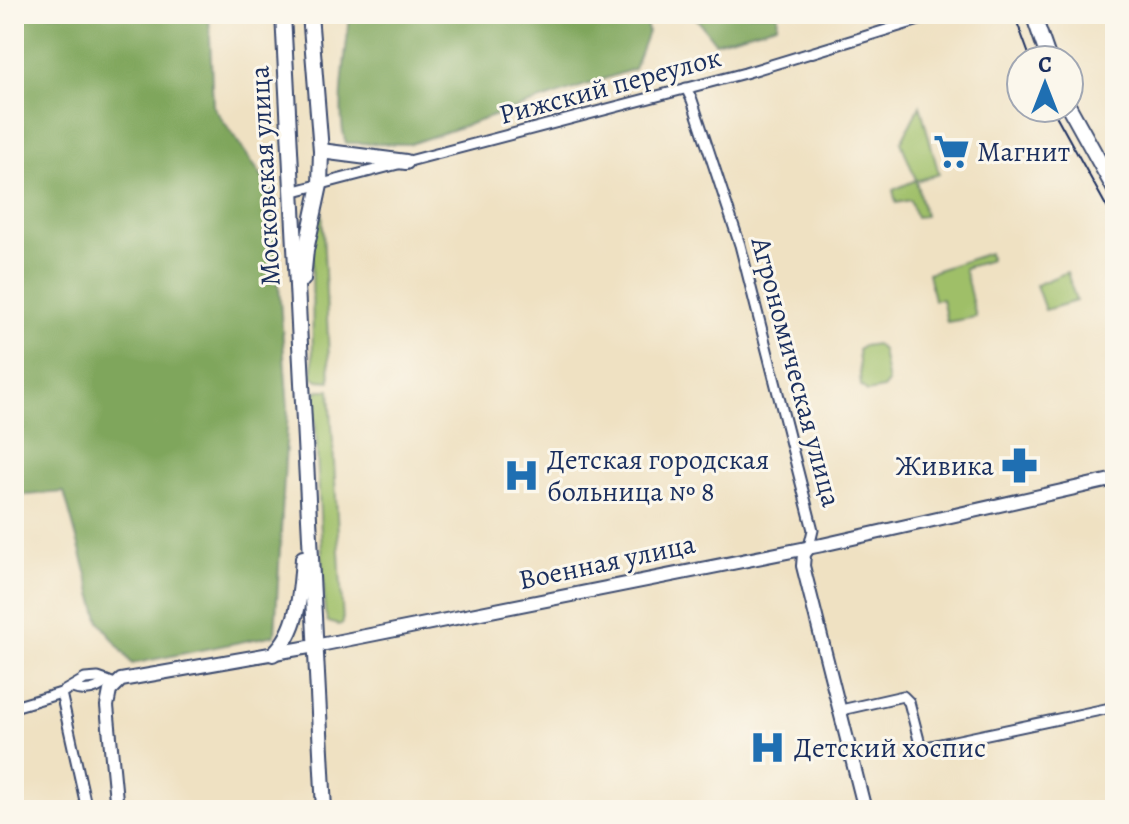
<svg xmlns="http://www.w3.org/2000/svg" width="1129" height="824" font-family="Alegreya,serif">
  <rect width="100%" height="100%" fill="#fbf7ec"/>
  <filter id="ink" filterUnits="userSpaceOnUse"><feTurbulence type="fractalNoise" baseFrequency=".0125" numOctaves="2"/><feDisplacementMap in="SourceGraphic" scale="16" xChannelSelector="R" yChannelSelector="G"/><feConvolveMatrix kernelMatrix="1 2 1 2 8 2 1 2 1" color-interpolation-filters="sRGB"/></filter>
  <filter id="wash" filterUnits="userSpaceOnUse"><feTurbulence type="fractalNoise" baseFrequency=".006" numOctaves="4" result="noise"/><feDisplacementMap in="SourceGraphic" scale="32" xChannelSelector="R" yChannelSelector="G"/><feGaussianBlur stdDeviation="1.8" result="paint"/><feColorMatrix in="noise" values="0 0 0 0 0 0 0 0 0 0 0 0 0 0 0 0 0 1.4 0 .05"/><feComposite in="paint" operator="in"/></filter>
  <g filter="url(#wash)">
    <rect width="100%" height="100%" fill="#efe1c2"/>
    <g fill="#9fbf67" stroke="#5d7762" stroke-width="2">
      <polygon points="920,105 939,174 916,181 925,216 916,217 910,200 896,203 893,190 916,180 901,142"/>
      <polygon points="322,208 330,381 318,380 313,376 312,248"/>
      <polygon points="989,253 991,260 964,268 976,317 947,322 942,299 934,300 928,273"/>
      <polygon points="1067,272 1076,301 1045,310 1036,285"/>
      <polygon points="876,344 882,350 888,383 883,389 867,392 861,386 858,350 863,346"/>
      <polygon points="319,390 330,390 343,623 339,625 328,622 325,612 314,395"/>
    </g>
    <g fill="#7fa65c" stroke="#4d6a5d" stroke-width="2">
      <polygon points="14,14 209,14 213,106 272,191 288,409 275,635 132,664 100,622 64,492 14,496"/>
      <path d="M350 14H644L648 32 634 69 410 144 346 143C335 115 347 46 350 14Z"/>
      <polygon points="693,14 778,14 777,25 715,42"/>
    </g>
  </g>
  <g filter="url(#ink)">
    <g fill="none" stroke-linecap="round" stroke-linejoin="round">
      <defs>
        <g id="minor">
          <polyline points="686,88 692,100 740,245 813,530 809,547"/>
          <polyline points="291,192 745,73 939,14"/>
          <path d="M72 688C85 693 97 690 107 681"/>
          <polyline points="61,693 87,810"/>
          <polyline points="14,707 61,693 85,679 98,678 115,684"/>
          <polyline points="841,710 903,696 909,702 921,748 1115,707"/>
        </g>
        <g id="tertiary">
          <polyline points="809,547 804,554 803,566 865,810"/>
          <polyline points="117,810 107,706 110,691 121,680 315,646 822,545 1115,479"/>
        </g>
        <g id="primary">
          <polyline points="283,14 324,810"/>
          <polyline points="1033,14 1049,60"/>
          <polyline points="1069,107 1115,190"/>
          <polyline points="321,151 406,162"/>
          <polyline points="303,279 306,250 320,185 321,151 310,14"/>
          <path d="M273 654C299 632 301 589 303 558"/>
        </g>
      </defs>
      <use href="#minor" stroke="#3b4a6d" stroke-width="13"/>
      <use href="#tertiary" stroke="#3b4a6d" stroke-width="16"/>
      <use href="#primary" stroke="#3b4a6d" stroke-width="18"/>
      <use href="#minor" stroke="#fff" stroke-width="9"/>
      <use href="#tertiary" stroke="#fff" stroke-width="12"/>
      <use href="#primary" stroke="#fff" stroke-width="14"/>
      <g stroke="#1b2f5e" stroke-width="2">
        <polyline points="1014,14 1031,60"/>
        <polyline points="1052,108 1115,222"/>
      </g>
    </g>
  </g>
  <defs>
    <symbol id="supermarket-bare" viewBox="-9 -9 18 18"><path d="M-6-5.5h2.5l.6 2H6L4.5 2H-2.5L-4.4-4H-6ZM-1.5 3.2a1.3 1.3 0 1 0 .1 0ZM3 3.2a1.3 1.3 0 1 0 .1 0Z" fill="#1f6fb2" stroke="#fbf7ec" stroke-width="2.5" paint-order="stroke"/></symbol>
    <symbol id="pharmacy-bare" viewBox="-9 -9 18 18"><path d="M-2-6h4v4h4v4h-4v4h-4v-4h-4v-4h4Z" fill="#1f6fb2" stroke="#fbf7ec" stroke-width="2.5" paint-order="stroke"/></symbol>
    <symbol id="hospital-bare" viewBox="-9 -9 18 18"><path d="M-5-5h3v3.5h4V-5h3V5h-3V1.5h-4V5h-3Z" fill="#1f6fb2" stroke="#fbf7ec" stroke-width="2.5" paint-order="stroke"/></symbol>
  </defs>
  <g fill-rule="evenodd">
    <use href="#supermarket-bare" x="926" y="126" width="51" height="51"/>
    <use href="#pharmacy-bare" x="994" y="440" width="51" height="51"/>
    <use href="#hospital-bare" x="496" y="450" width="51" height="51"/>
    <use href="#hospital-bare" x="742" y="722" width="51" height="51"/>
  </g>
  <g text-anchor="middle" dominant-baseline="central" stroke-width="6" stroke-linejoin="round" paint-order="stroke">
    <g font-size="28" fill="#1b2f5e" stroke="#fbf7ec">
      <text transform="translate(610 86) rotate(-15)">Рижский переулок</text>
      <text transform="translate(265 176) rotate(-93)">Московская улица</text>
      <text transform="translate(796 372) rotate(75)">Агрономическая улица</text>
      <text transform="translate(607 562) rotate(-12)">Военная улица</text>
    </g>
    <g font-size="28" fill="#1b2f5e" stroke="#fbf7ec" text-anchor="start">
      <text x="977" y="152">Магнит</text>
      <text x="547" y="460">Детская городская<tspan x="547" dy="32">больница № 8</tspan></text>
      <text x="994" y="466" text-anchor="end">Живика</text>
      <text x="794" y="748">Детский хоспис</text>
    </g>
  </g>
  <rect width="1129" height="824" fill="none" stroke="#fbf7ec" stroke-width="48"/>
  <g transform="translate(1045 84)"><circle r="38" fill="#fbf7ec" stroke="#a1a7b3" stroke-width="2"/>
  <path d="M0-6L14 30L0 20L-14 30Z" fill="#1f6fb2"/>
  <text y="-12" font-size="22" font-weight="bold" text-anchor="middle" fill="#1b2f5e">С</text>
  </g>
</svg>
